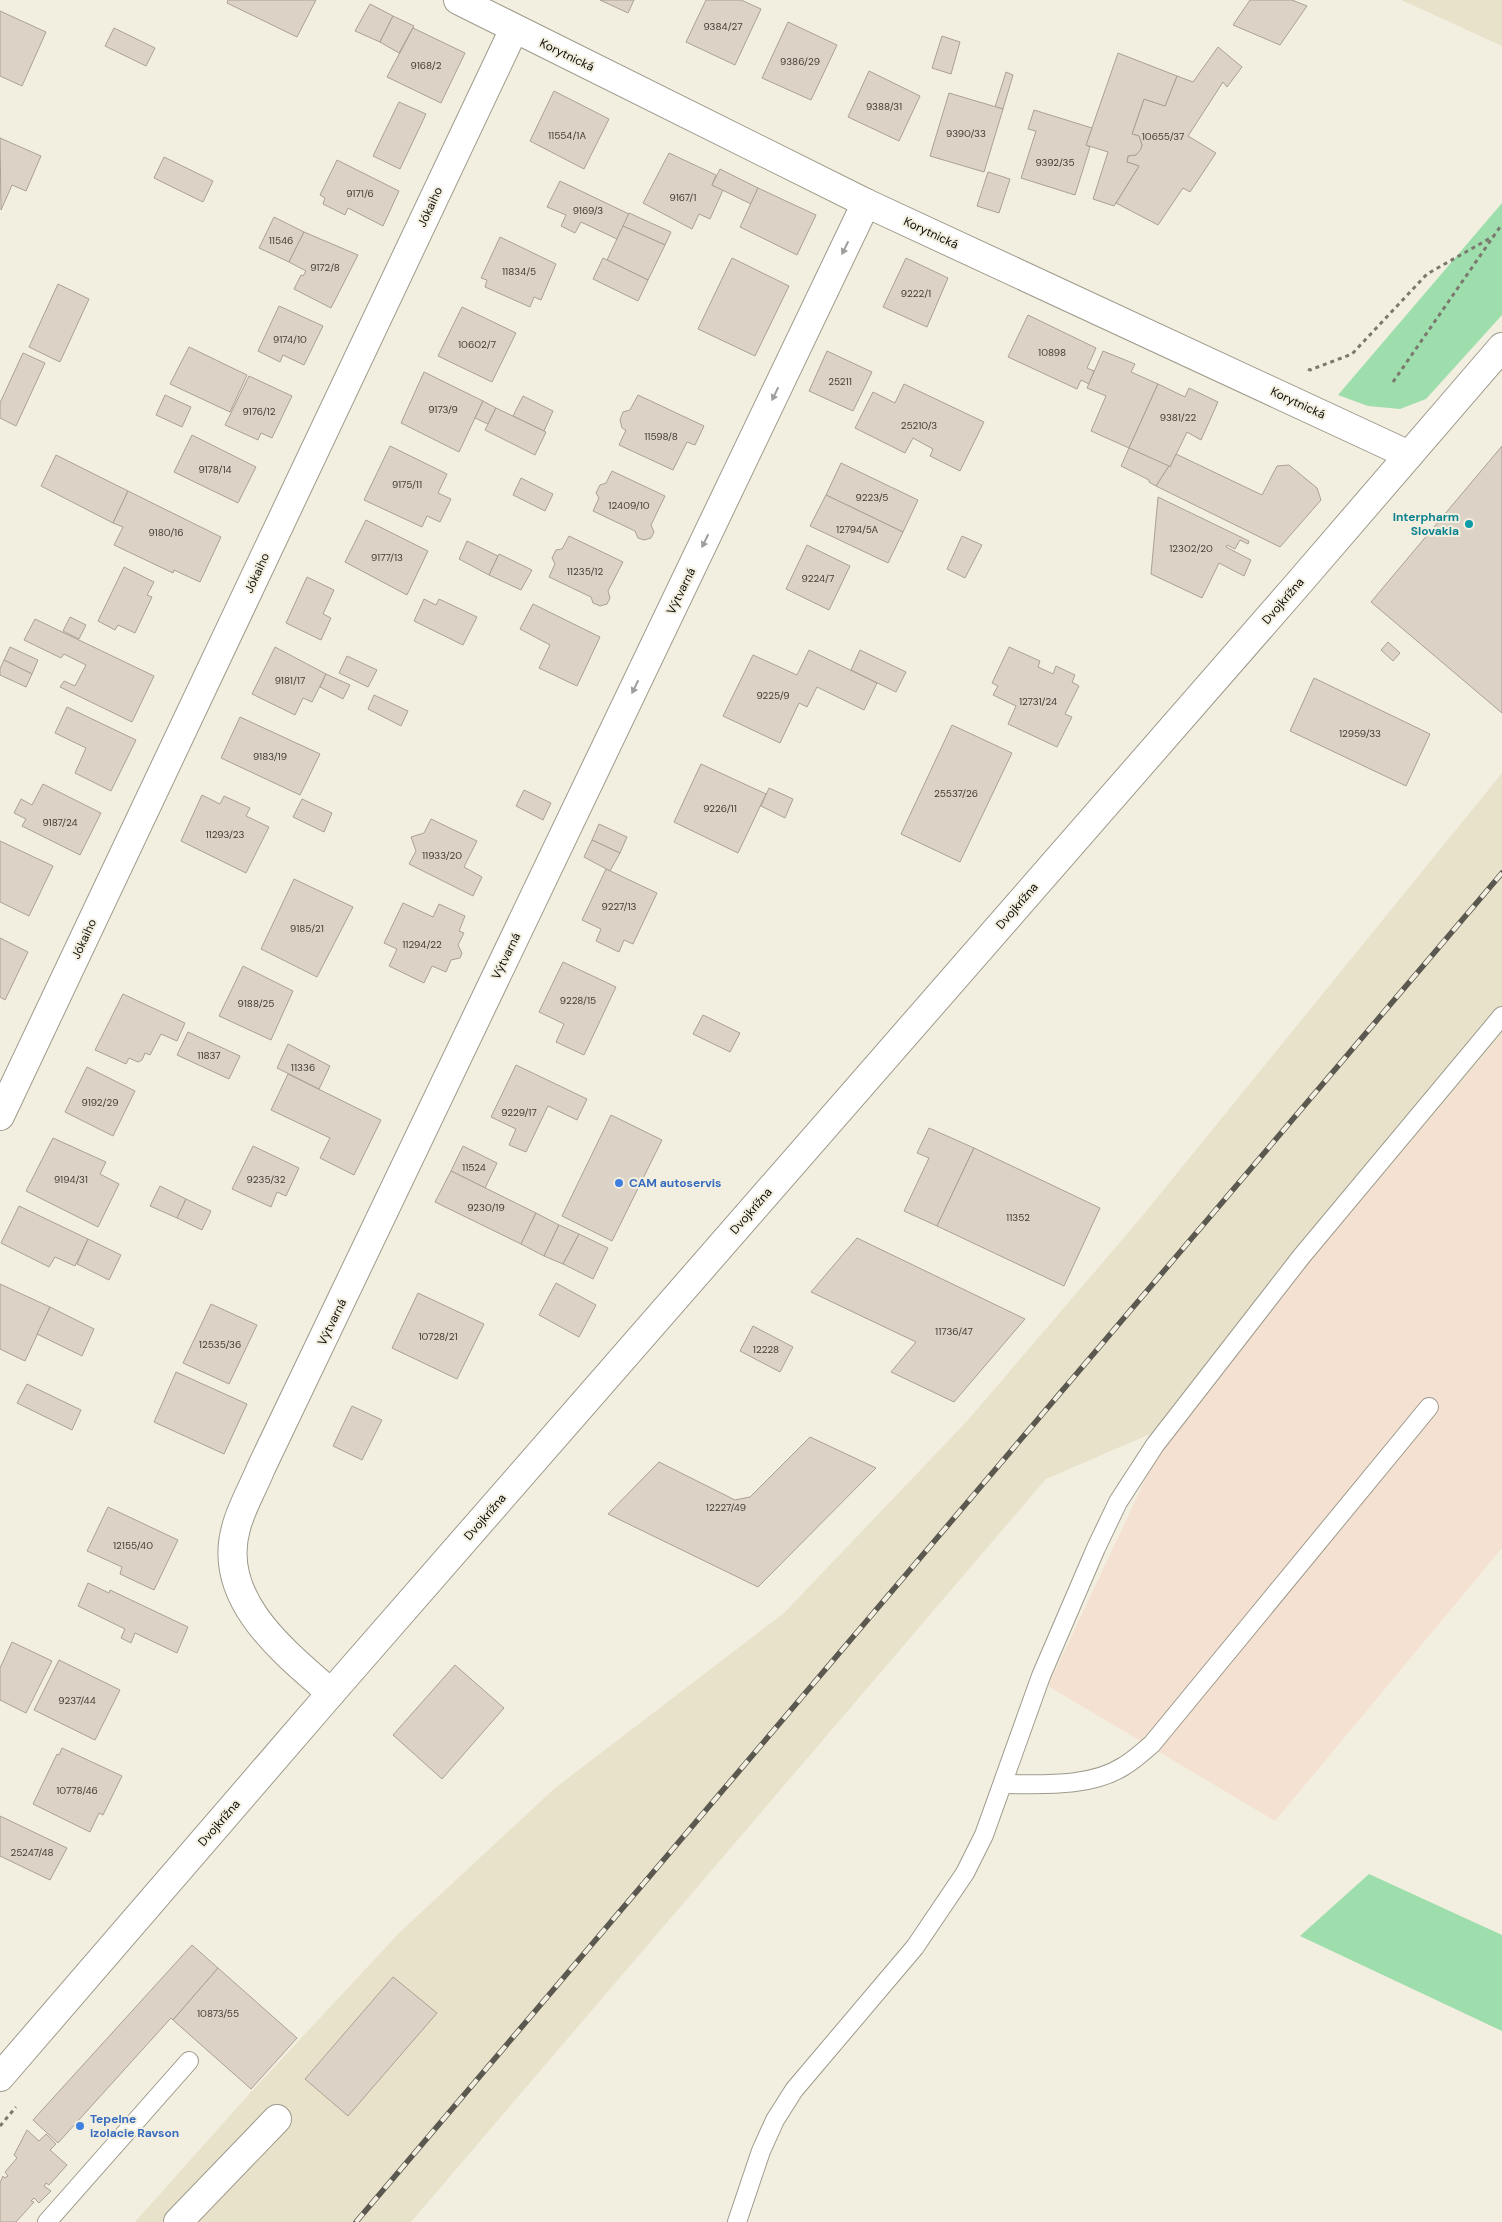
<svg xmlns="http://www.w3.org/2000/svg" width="1502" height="2222" font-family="'DM Sans',sans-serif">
  <rect width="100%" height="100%" fill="#f3efe0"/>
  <g fill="#e8e2cb">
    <polygon points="1401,0 1502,0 1502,46"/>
    <polygon points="1502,773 1502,1034 1171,1425 1046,1479 411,2222 135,2222 250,2093 400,1932 555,1788 784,1613 968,1420 1139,1220"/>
  </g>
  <polygon fill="#f4e1d1" points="1502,1034 1502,1548 1275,1821 1048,1686 1171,1425"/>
  <g fill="#9edeac">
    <polygon points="1502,203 1502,315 1426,399 1400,409 1368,406 1338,395"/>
    <polygon points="1369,1874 1502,1935 1502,2031 1300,1936"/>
  </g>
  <g fill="#dcd2c5" stroke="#aaa194">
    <polygon points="228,0 316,0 297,37 227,3"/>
    <polygon points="600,0 634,0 628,13"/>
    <polygon points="706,0 741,0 761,9 735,65 686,42"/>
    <polygon points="1250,0 1292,0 1307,6 1280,45 1233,25"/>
    <polygon points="370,4 393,16 380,42 355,31"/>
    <polygon points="0,11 46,32 22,86 0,76"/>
    <polygon points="393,16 414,26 399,53 380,42"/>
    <polygon points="788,22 837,45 811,100 762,78"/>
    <polygon points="114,28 155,48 146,66 105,46"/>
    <polygon points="413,28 465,53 441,103 387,77"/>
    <polygon points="942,36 960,42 951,74 932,68"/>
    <polygon points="1218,47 1242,67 1227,87 1223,82 1188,136 1216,153 1190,192 1183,188 1158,225 1116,203 1139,166 1127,162 1128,156 1136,155 1142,145 1139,136 1132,134 1144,99 1165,106 1177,76 1193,82"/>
    <polygon points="1118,53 1177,76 1165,106 1144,99 1132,134 1139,136 1142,145 1141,149 1136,155 1128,156 1127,162 1139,166 1114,206 1093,199 1108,152 1086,145"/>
    <polygon points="869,71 920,96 899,141 848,117"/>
    <polygon points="1006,72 1013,75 1003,109 995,107"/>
    <polygon points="554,91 609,119 584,169 530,141"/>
    <polygon points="949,93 1003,109 984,172 930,156"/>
    <polygon points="399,102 426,114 400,169 373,156"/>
    <polygon points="1034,110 1092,128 1086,145 1090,147 1075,195 1021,178 1036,131 1028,129"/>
    <polygon points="0,138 41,156 26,191 12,185 1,210"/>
    <polygon points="669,153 716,175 712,185 723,190 710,219 699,214 692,229 643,203"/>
    <polygon points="164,157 213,181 203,202 154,178"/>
    <polygon points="337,160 399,191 383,226 348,208 345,215 323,204 325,198 320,195"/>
    <polygon points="720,169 758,188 751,204 712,185"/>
    <polygon points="988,172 1010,179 999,213 977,206"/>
    <polygon points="560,181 629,214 617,239 581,222 575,233 561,226 566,215 547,207"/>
    <polygon points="758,188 816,215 797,255 740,227"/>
    <polygon points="629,213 671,232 665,245 623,226"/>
    <polygon points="274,217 304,232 289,262 259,248"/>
    <polygon points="623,226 665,245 648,280 607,260"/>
    <polygon points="304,232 358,255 331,308 294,289 301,275 303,276 306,271 289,262"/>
    <polygon points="500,237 556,264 541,300 534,297 530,307 485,287 487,280 481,278"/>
    <polygon points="603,258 648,280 638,301 593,279"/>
    <polygon points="732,258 789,286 755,356 698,329"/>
    <polygon points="906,258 948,278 927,327 883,307"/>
    <polygon points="58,284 89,299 60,362 29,347"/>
    <polygon points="279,306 323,326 304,365 283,355 280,362 258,351"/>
    <polygon points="462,307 516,333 492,382 438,356"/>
    <polygon points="1028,315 1096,348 1087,368 1094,371 1089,384 1081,380 1077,389 1008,357"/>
    <polygon points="189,347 247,375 230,412 170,384"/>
    <polygon points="827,351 872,372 853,411 809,391"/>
    <polygon points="1103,351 1135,364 1131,372 1158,384 1129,448 1091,431 1106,396 1087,388"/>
    <polygon points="23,353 45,363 16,426 0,418 0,403"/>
    <polygon points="424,372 483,401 459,452 401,423"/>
    <polygon points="249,376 292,396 272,438 261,433 258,440 225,425"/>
    <polygon points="904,384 984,422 960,471 930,456 933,449 913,438 905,453 855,428 873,392 895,403"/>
    <polygon points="1158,384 1185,397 1189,388 1218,402 1201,440 1187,432 1170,467 1129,448"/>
    <polygon points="165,395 191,407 182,427 156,415"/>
    <polygon points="638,395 704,426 695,445 687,442 673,470 619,445 626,430 622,428 620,420 623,412 630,410"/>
    <polygon points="523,396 553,411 544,431 513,416"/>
    <polygon points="483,401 496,408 488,424 475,418"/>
    <polygon points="496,408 546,432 535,455 485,430"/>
    <polygon points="192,435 256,467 238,503 174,472"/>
    <polygon points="390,446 447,474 438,493 451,499 440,522 427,516 422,527 364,500"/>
    <polygon points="1502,446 1502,713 1371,602"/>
    <polygon points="1129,448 1169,466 1156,486 1149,482 1149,480 1121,466"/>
    <polygon points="1176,454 1262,495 1277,466 1289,465 1317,488 1321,500 1280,547 1156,486 1169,466 1170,467"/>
    <polygon points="56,455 128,491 113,523 41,486"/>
    <polygon points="841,463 918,500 903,532 826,495"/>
    <polygon points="612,471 665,496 651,525 654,532 651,538 644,540 638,538 635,531 593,511 599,498 596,493 600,485 606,483"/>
    <polygon points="521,478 553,494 545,511 513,495"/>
    <polygon points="128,491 221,537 200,582 174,570 173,573 114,545 123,527 113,523"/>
    <polygon points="826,495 903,532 888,563 810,526"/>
    <polygon points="1158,497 1249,541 1248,544 1240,540 1235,549 1227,545 1226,547 1251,560 1244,576 1219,563 1202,598 1151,574"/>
    <polygon points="366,520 428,551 407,595 345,562"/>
    <polygon points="569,536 623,562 608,591 610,598 607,604 600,606 593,603 591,597 549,577 555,564 552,558 556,550 562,549"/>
    <polygon points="962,536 982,545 965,578 947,569"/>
    <polygon points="467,541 498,556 489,575 459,559"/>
    <polygon points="807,545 850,566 829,610 786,589"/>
    <polygon points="499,554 532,570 521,590 489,575"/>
    <polygon points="124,567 154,582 147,595 152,597 135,633 118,625 115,630 98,621"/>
    <polygon points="307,577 334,590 323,614 331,618 321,640 286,623"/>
    <polygon points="424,599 436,605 439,599 477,617 463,645 414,621"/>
    <polygon points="533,604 600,637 577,686 539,668 550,645 520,629"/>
    <polygon points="70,617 86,625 79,639 63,631"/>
    <polygon points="35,619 154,676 132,722 60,687 64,681 75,686 86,665 64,654 61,658 24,640"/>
    <polygon points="1388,642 1400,653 1393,661 1381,650"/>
    <polygon points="10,647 38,660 32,674 4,660"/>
    <polygon points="275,647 326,674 312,702 303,698 295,715 252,694"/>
    <polygon points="1009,647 1040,661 1038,667 1053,674 1056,666 1075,675 1072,682 1079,686 1065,714 1072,717 1057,747 1008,724 1016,706 993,695 998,686 992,683"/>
    <polygon points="809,650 877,683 864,710 817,687 807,707 799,703 780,743 723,716 753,655 797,675"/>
    <polygon points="860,650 906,672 896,692 851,670"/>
    <polygon points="347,656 377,670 368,687 339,673"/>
    <polygon points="4,660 32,674 26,687 0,675 0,669"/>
    <polygon points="326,674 350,685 343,699 320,687"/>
    <polygon points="1314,678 1430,734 1406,786 1290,731"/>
    <polygon points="374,695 408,711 401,726 368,709"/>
    <polygon points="67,707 136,740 111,791 75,773 86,748 55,733"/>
    <polygon points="240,717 320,754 300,795 221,758"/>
    <polygon points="952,725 1012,753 960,862 901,834"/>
    <polygon points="701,764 766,794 738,853 674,822"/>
    <polygon points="43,784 101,813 80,855 22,826 26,819 14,813 21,799 32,805"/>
    <polygon points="769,788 793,799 785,818 761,806"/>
    <polygon points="524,790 551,803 543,820 516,806"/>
    <polygon points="202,795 220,804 224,796 250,808 246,816 269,827 246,873 181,841"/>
    <polygon points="302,799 332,813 324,832 293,817"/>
    <polygon points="431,819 477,841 464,867 482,877 473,896 409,864 416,851 411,837 424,833"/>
    <polygon points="599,824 627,837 620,853 592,840"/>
    <polygon points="592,840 620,853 610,871 584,857"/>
    <polygon points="0,841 53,866 29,916 0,902"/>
    <polygon points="606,869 657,893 633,944 624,940 619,952 596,941 601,929 582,920"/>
    <polygon points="294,879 353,907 317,977 261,949"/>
    <polygon points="403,903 433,917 439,904 465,916 459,931 464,933 458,945 462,953 460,958 451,960 446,972 432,966 424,983 389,966 397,949 384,943"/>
    <polygon points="0,938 28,952 5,1000 0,997"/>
    <polygon points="563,962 616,987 584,1055 556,1042 564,1024 539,1012"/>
    <polygon points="243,966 293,991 271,1040 219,1016"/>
    <polygon points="123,994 185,1023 177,1041 161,1034 150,1055 145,1053 142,1060 138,1062 129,1058 126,1064 95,1050"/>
    <polygon points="703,1015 740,1033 730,1052 693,1034"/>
    <polygon points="188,1032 240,1056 229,1079 177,1055"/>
    <polygon points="288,1044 330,1066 319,1089 277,1068"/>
    <polygon points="516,1065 587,1099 577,1120 548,1106 526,1152 509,1145 516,1129 491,1117"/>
    <polygon points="87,1067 135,1091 113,1136 65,1112"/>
    <polygon points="288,1074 381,1120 354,1175 320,1158 330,1138 271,1110"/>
    <polygon points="611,1115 662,1140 612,1241 562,1216"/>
    <polygon points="929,1128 974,1148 937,1226 904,1211 929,1158 917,1153"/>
    <polygon points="53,1138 106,1162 100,1174 119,1184 98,1227 26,1191"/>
    <polygon points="253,1146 299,1168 286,1196 277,1192 271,1207 232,1189"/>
    <polygon points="463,1146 497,1163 485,1188 451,1171"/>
    <polygon points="974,1148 1100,1208 1064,1286 937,1226"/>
    <polygon points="451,1171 536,1213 521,1244 435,1202"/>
    <polygon points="160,1186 186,1199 177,1218 150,1206"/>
    <polygon points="186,1199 211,1211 202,1230 177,1218"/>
    <polygon points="19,1206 88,1239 75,1266 55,1257 49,1267 1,1243"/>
    <polygon points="536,1213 559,1225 544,1256 521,1244"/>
    <polygon points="559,1225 579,1234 563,1264 544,1256"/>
    <polygon points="579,1234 608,1248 593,1279 563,1264"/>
    <polygon points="857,1238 1025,1319 954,1402 891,1372 916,1342 811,1292"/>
    <polygon points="88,1239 121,1255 109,1280 77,1264"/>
    <polygon points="556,1283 596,1305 579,1337 539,1315"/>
    <polygon points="0,1284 50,1307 25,1361 0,1349"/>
    <polygon points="418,1293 484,1324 457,1379 392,1348"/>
    <polygon points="211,1304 257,1325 229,1384 183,1363"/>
    <polygon points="50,1307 94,1329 82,1356 37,1334"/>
    <polygon points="753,1326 793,1347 780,1372 740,1351"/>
    <polygon points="176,1372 247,1404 224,1454 154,1422"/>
    <polygon points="27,1384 81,1410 72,1430 17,1403"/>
    <polygon points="352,1406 382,1420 362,1460 333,1446"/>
    <polygon points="810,1437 876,1468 758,1587 608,1514 659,1462 735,1500 750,1497"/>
    <polygon points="108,1507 178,1540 154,1590 120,1574 122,1567 87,1551"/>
    <polygon points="88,1583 109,1593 110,1590 188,1627 177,1653 135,1633 131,1643 121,1638 125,1629 78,1606"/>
    <polygon points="12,1642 52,1661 26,1713 0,1700 0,1668"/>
    <polygon points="59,1660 120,1690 95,1740 34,1710"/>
    <polygon points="455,1665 504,1708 442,1779 393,1735"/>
    <polygon points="62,1748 122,1776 103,1815 99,1813 90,1832 33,1804 57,1754 59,1755"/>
    <polygon points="0,1816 67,1848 50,1880 0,1856"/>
    <polygon points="192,1945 218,1968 173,2020 171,2018 58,2143 33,2120"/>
    <polygon points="218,1968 297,2038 251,2089 173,2020"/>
    <polygon points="393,1977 437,2013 348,2116 305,2079"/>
    <polygon points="27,2130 39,2141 46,2134 56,2144 50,2150 67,2165 49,2185 46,2183 44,2186 51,2191 39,2203 34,2198 31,2201 34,2202 16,2222 0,2222 0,2183 3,2176 5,2178 8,2176 5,2172 17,2158 14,2155"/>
  </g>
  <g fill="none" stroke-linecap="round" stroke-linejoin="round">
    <defs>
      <g id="lane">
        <path d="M1003 1784C1041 1784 1090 1788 1124 1766 1134 1760 1143 1752 1152 1744L1429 1407"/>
        <polyline points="47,2222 189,2061"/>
        <polyline points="737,2222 761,2151 775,2120 794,2090 915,1947 965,1873 984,1835 1041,1676 1096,1548 1118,1502 1155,1445 1301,1257 1502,1016"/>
      </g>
      <g id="street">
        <polyline points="458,0 866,203 1409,455"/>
        <polyline points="0,1116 514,29"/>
        <path d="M331 1693C284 1652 216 1599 236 1528 241 1508 253 1488 261 1468L866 203"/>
        <polyline points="178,2222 277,2119"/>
      </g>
      <polyline id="secondary" points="0,2077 331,1693 1298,584 1502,347"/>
    </defs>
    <use href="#lane" stroke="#9e9a8c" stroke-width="20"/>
    <use href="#street" stroke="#9e9a8c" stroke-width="30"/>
    <use href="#secondary" stroke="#9e9a8c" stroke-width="30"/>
    <g stroke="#7b786e" stroke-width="3" stroke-dasharray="4 4" stroke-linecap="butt">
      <polyline points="1308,369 1310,370 1352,354 1427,274 1494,236"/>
      <polyline points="1393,382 1502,224"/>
      <polyline points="0,2126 16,2107"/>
    </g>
    <use href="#lane" stroke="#fff" stroke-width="18"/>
    <use href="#street" stroke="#fff" stroke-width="28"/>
    <use href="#secondary" stroke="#fff" stroke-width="28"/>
    <defs>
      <polyline id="rail" points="356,2222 1502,873"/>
    </defs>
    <use href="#rail" stroke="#5a584f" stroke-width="5.5"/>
    <use href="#rail" stroke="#f3efe0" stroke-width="4" stroke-dasharray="11" stroke-linecap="butt"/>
  </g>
  <defs><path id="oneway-solid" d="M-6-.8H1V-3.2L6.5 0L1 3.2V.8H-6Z" transform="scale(1.25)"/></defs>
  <g fill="#9f9e9c">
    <use href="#oneway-solid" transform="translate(845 248) rotate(116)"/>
    <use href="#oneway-solid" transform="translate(775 394) rotate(116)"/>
    <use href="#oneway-solid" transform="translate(705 541) rotate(116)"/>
    <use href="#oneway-solid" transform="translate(635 687) rotate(116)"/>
  </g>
  <circle fill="#0f9aa8" stroke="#f3efe0" stroke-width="2" cx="1469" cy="524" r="5"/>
  <g fill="#3f7fe0" stroke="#f3efe0" stroke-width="2">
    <circle cx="619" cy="1183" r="5"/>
    <circle cx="80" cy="2126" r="5"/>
  </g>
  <g text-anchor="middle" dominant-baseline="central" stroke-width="4" stroke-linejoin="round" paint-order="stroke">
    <g font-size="10" fill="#423e36">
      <text x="723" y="26">9384/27</text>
      <text x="800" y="61">9386/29</text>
      <text x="426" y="65">9168/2</text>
      <text x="884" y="106">9388/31</text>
      <text x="966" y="133">9390/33</text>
      <text x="567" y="135">11554/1A</text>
      <text x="1163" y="136">10655/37</text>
      <text x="1055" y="162">9392/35</text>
      <text x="360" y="193">9171/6</text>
      <text x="683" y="197">9167/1</text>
      <text x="588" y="210">9169/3</text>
      <text x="281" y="240">11546</text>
      <text x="325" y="267">9172/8</text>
      <text x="519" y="271">11834/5</text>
      <text x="916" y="293">9222/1</text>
      <text x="290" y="339">9174/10</text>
      <text x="477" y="344">10602/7</text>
      <text x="1052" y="352">10898</text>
      <text x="840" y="381">25211</text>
      <text x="443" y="409">9173/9</text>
      <text x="259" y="411">9176/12</text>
      <text x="1178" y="417">9381/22</text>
      <text x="919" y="425">25210/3</text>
      <text x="661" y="436">11598/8</text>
      <text x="215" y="469">9178/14</text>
      <text x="407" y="484">9175/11</text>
      <text x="872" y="497">9223/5</text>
      <text x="629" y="505">12409/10</text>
      <text x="857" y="529">12794/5A</text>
      <text x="166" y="532">9180/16</text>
      <text x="1191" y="548">12302/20</text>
      <text x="387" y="557">9177/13</text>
      <text x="585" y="571">11235/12</text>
      <text x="818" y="578">9224/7</text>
      <text x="290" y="680">9181/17</text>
      <text x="773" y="695">9225/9</text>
      <text x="1038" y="701">12731/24</text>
      <text x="1360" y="733">12959/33</text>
      <text x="270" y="756">9183/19</text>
      <text x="956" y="793">25537/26</text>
      <text x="720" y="808">9226/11</text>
      <text x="60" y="822">9187/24</text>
      <text x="225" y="834">11293/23</text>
      <text x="442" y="855">11933/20</text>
      <text x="619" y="906">9227/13</text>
      <text x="307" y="928">9185/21</text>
      <text x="422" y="944">11294/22</text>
      <text x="578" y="1000">9228/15</text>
      <text x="256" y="1003">9188/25</text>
      <text x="209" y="1055">11837</text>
      <text x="303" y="1067">11336</text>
      <text x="100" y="1102">9192/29</text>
      <text x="519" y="1112">9229/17</text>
      <text x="474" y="1167">11524</text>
      <text x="71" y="1179">9194/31</text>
      <text x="266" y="1179">9235/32</text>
      <text x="486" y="1207">9230/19</text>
      <text x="1018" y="1217">11352</text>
      <text x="954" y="1331">11736/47</text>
      <text x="438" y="1336">10728/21</text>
      <text x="220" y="1344">12535/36</text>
      <text x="766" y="1349">12228</text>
      <text x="726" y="1507">12227/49</text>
      <text x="133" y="1545">12155/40</text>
      <text x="77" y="1700">9237/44</text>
      <text x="77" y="1790">10778/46</text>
      <text x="32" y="1852">25247/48</text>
      <text x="218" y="2013">10873/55</text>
    </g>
    <g font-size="12" fill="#0e0c07" stroke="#f3efe0">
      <text transform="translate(567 55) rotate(26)">Korytnická</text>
      <text transform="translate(430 207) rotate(-65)">Jókaiho</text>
      <text transform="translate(931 233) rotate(25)">Korytnická</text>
      <text transform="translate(1298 403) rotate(25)">Korytnická</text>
      <text transform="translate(257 573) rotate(-65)">Jókaiho</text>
      <text transform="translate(681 591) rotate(-64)">Výtvarná</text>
      <text transform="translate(1283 601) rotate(-49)">Dvojkrížna</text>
      <text transform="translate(1017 906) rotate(-49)">Dvojkrížna</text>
      <text transform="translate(84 939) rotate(-65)">Jókaiho</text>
      <text transform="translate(506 956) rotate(-64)">Výtvarná</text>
      <text transform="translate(751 1211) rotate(-49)">Dvojkrížna</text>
      <text transform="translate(332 1322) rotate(-64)">Výtvarná</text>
      <text transform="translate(485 1517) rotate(-49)">Dvojkrížna</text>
      <text transform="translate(219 1823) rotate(-49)">Dvojkrížna</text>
    </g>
    <g font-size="12" font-weight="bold" fill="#0d838f" stroke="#f3efe0" text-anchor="end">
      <text x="1459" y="517">Interpharm<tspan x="1459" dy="14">Slovakia</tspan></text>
    </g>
    <g font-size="12" font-weight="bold" fill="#366cbe" stroke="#f3efe0" text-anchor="start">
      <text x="629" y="1183">CAM autoservis</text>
      <text x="90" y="2119">Tepelne<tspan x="90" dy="14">izolacie Ravson</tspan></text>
    </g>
  </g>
</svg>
